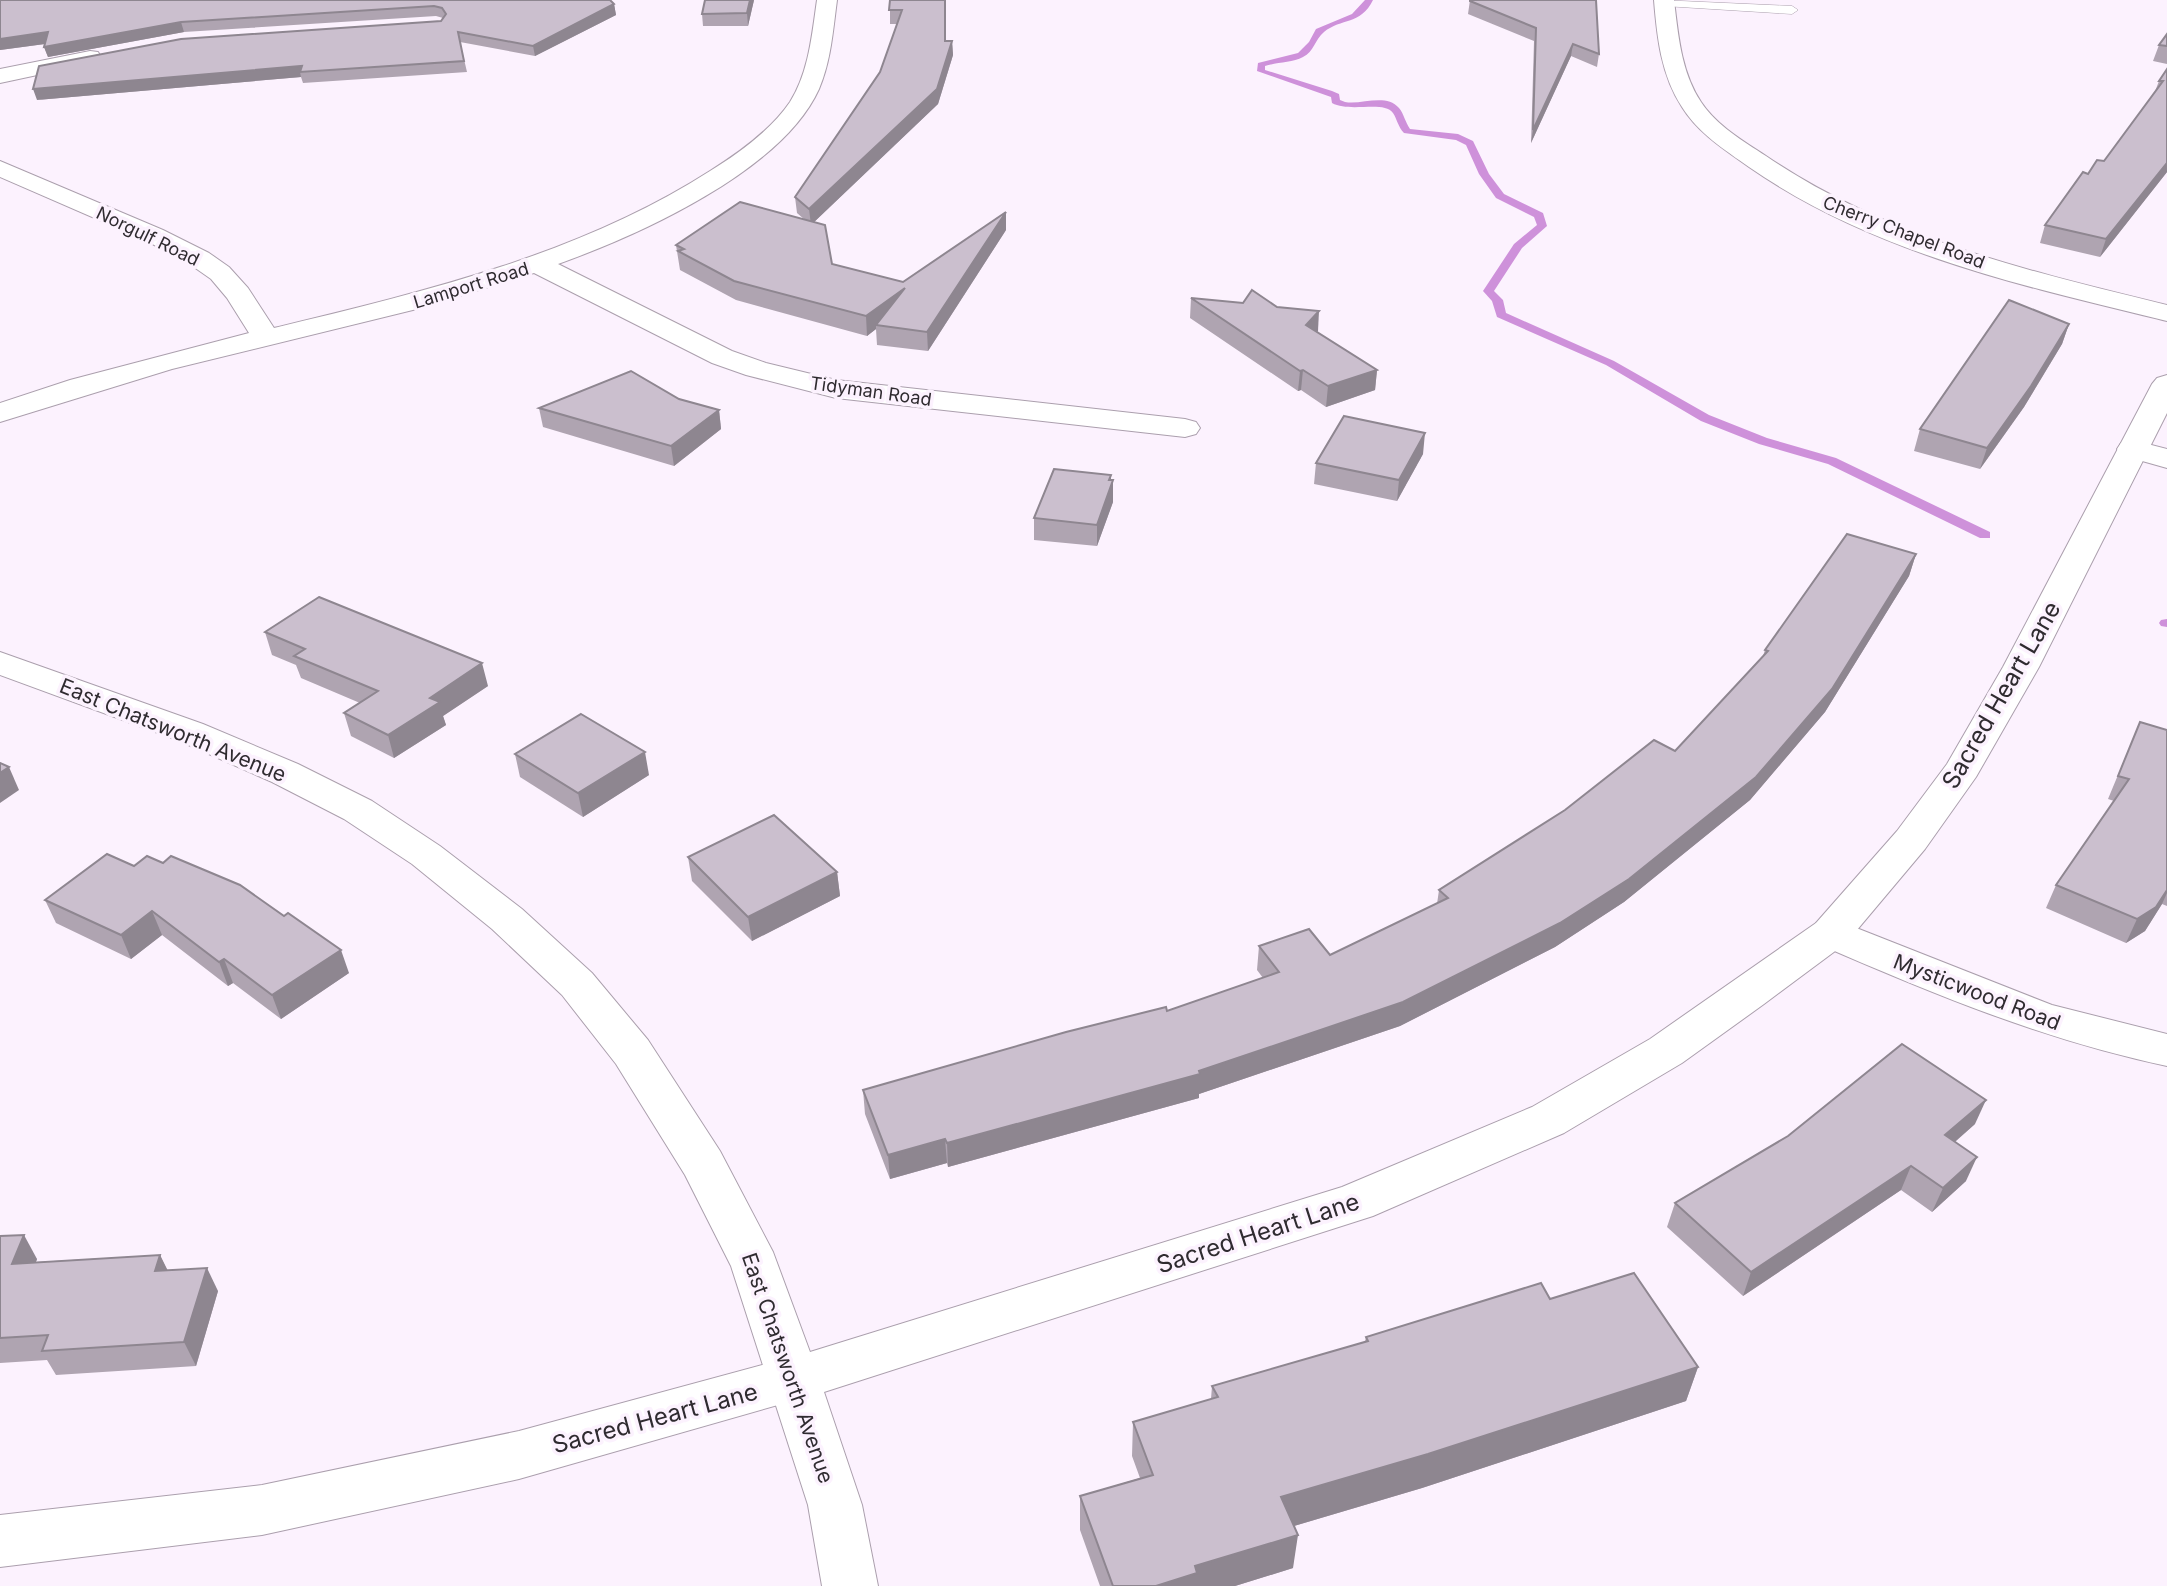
<svg xmlns="http://www.w3.org/2000/svg" width="2167" height="1586" font-family="Inter,sans-serif">
  <rect width="100%" height="100%" fill="#fcf2fe"/>
  <g fill="none" stroke-linecap="round" stroke-linejoin="round">
    <g fill="#ce91da" fill-rule="evenodd">
      <path d="M1365 0H1373C1361 25 1341 18 1324 32 1315 39 1314 52 1303 57 1292 63 1277 62 1265 66V70L1332 91 1339 94 1340 100 1345 102C1362 105 1386 93 1399 108 1404 114 1405 122 1410 129L1458 134 1473 141 1489 174 1504 194 1543 213 1547 226 1522 248 1494 291 1503 300 1506 313 1614 361 1709 415 1767 438 1836 458 1990 532V538H1980L1828 464 1759 444 1701 421 1606 365 1497 317 1492 301 1483 291 1514 244 1537 225 1534 217 1496 198 1479 174 1466 145 1456 140 1404 133C1398 127 1397 119 1393 113 1384 100 1350 113 1332 103L1331 97 1257 71 1258 63 1298 53 1309 42 1316 29 1352 14Z"/>
      <polygon points="2167,619 2167,627 2161,626 2159,623 2161,620"/>
    </g>
    <defs>
      <polygon id="service" points="1659,0 1792,6 1798,10 1792,14 1664,6 1660,5"/>
      <g id="minor">
        <path d="M817 0H837C833 30 831 61 819 89 782 171 639 235 558 264L732 351 766 363 836 380 1185 419 1196 422 1200 428 1196 434 1185 437 836 398 746 375 712 363 534 273 421 308 172 369 0 422V403L70 380 249 333 227 298 211 279 191 265 145 240 0 177V161L163 230 209 253 229 267 248 288 274 328C423 292 579 255 710 171 739 153 771 130 790 102 809 72 812 34 817 0Z"/>
        <path d="M1654 0H1674C1678 34 1681 72 1701 102 1716 125 1743 141 1766 156 1886 238 2028 271 2167 305V321C2023 286 1873 253 1749 167 1725 150 1698 133 1682 107 1661 75 1657 37 1654 0Z"/>
        <polygon points="90,51 98,52 101,57 98,62 0,83 0,69"/>
        <polygon points="2132,440 2167,449 2167,468 2121,455 2117,449 2121,443"/>
        <path d="M1831 918 2052 1005 2167 1034V1066C2044 1040 1931 993 1816 943L1810 933 1816 923Z"/>
        <polygon points="795,1356 813,1363 821,1379 813,1395 519,1479 262,1535 0,1567 0,1515 262,1485 519,1431"/>
      </g>
      <polygon id="tertiary" points="2167,375 2167,413 2039,667 1976,777 1925,849 1846,943 1764,1004 1682,1063 1564,1133 1373,1216 824,1392 862,1505 878,1586 822,1586 808,1505 731,1266 685,1175 616,1064 562,995 492,929 412,864 344,819 272,782 177,740 0,675 0,652 203,724 298,764 372,801 440,846 522,909 592,973 648,1040 720,1151 773,1252 810,1352 1342,1187 1532,1107 1650,1039 1816,923 1897,831 1947,764 2003,667 2152,384 2157,378"/>
    </defs>
    <use href="#service" stroke="#ab9fad" stroke-width="1"/>
    <use href="#minor" stroke="#ab9fad" stroke-width="2"/>
    <use href="#tertiary" stroke="#ab9fad" stroke-width="2"/>
    <use href="#service" fill="#fff" fill-rule="evenodd"/>
    <use href="#minor" fill="#fff" fill-rule="evenodd"/>
    <use href="#tertiary" fill="#fff" fill-rule="evenodd"/>
  </g>
  <g fill="#afa4b1">
    <polygon points="0,0 614,4 616,15 535,56 460,42 467,72 303,83 301,77 37,100 441,21 443,18 436,16 184,32 48,57 44,47 45,44 0,50"/>
    <polygon points="754,0 748,26 703,26 702,14"/>
    <polygon points="890,0 946,41 952,41 953,55 938,104 814,222 832,264 903,282 1006,230 928,351 877,345 876,329 867,336 736,300 680,270 676,245 805,220 797,213 795,197 880,72 897,24 890,24"/>
    <polygon points="1470,0 1599,54 1597,67 1571,56 1531,143 1534,41 1468,14"/>
    <polygon points="2167,34 2167,64 2153,61 2159,45"/>
    <polygon points="2167,69 2167,172 2100,257 2040,243 2045,225 2088,174 2104,161 2154,94 2159,81"/>
    <polygon points="1191,298 1318,331 1317,332 1377,370 1375,390 1326,407 1301,390 1298,391 1190,318"/>
    <polygon points="2069,324 2062,344 2024,407 1980,469 1914,451 1920,429"/>
    <polygon points="679,399 719,410 721,429 674,466 543,427 539,408"/>
    <polygon points="1423,454 1397,501 1314,484 1316,463"/>
    <polygon points="1111,480 1113,480 1113,502 1097,546 1034,540 1034,518"/>
    <polygon points="1916,554 1909,576 1825,712 1750,800 1624,902 1555,947 1400,1026 1199,1094 1199,1098 948,1167 947,1163 890,1179 865,1114 863,1090 1167,1011 1263,978 1257,970 1259,946 1330,955 1437,904 1439,890 1675,751 1763,656 1765,650"/>
    <polygon points="265,632 488,686 443,716 446,725 394,758 351,736 344,713 360,703 301,678 296,665 272,655"/>
    <polygon points="2140,722 2167,730 2167,906 2162,904 2145,931 2126,943 2046,908 2056,885 2114,801 2108,799"/>
    <polygon points="515,754 649,775 583,817 520,777"/>
    <polygon points="107,854 349,973 281,1019 233,983 228,986 162,935 131,959 56,923 45,900"/>
    <polygon points="688,857 837,872 840,896 752,941 692,881"/>
    <polygon points="1975,1124 1955,1142 1966,1181 1932,1212 1901,1190 1743,1296 1667,1227 1675,1203"/>
    <polygon points="0,1236 37,1259 36,1262 160,1255 167,1270 218,1291 196,1366 56,1375 47,1360 0,1363"/>
    <polygon points="1550,1299 1698,1367 1686,1401 1422,1488 1294,1526 1293,1568 1235,1586 1100,1586 1080,1530 1080,1496 1140,1478 1132,1456 1133,1422 1211,1399 1212,1386 1365,1342 1366,1337"/>
  </g>
  <g fill="#8e8690">
    <polygon points="750,0 754,0 748,26 747,13"/>
    <polygon points="614,4 616,15 535,56 533,46"/>
    <polygon points="181,22 184,32 48,57 44,47"/>
    <polygon points="48,32 52,43 0,50 0,39"/>
    <polygon points="952,41 953,55 938,104 811,225 809,209"/>
    <polygon points="1573,44 1571,56 1531,143 1533,130"/>
    <polygon points="302,66 300,72 301,77 37,100 33,89"/>
    <polygon points="2167,163 2167,172 2100,257 2106,239"/>
    <polygon points="1006,212 1006,230 928,351 927,332"/>
    <polygon points="905,288 876,325 876,329 867,336 866,316"/>
    <polygon points="1319,311 1318,331 1305,345 1306,325"/>
    <polygon points="2069,324 2062,344 2024,407 1980,469 1987,448"/>
    <polygon points="1303,370 1301,390 1298,391 1300,371"/>
    <polygon points="1377,370 1375,390 1326,407 1328,386"/>
    <polygon points="719,410 721,429 674,466 671,446"/>
    <polygon points="1425,433 1423,454 1397,501 1399,480"/>
    <polygon points="1111,475 1111,486 1113,480 1113,502 1097,546 1097,525"/>
    <polygon points="1916,554 1909,576 1825,712 1750,800 1624,902 1555,947 1400,1026 1199,1094 1199,1098 948,1167 947,1143 1199,1071 1403,1002"/>
    <polygon points="482,663 488,686 443,716 446,725 394,758 388,735 430,698"/>
    <polygon points="645,752 649,775 583,817 578,793"/>
    <polygon points="9,767 19,790 0,803 0,773"/>
    <polygon points="837,872 840,896 752,941 748,917"/>
    <polygon points="2167,890 2167,893 2162,904 2145,931 2126,943 2137,919"/>
    <polygon points="152,911 162,935 131,959 121,935"/>
    <polygon points="341,950 349,973 281,1019 272,995"/>
    <polygon points="224,959 233,983 228,986 219,962"/>
    <polygon points="1986,1100 1975,1124 1935,1159 1945,1135"/>
    <polygon points="945,1139 947,1163 890,1179 888,1155"/>
    <polygon points="1977,1157 1966,1181 1932,1212 1943,1188"/>
    <polygon points="1911,1166 1901,1190 1743,1296 1751,1272"/>
    <polygon points="24,1235 37,1259 26,1288 12,1264"/>
    <polygon points="160,1255 172,1279 155,1271"/>
    <polygon points="207,1268 218,1291 196,1366 184,1342"/>
    <polygon points="1698,1367 1686,1401 1422,1488 1277,1531 1281,1497"/>
    <polygon points="1298,1535 1293,1568 1235,1586 1156,1586 1195,1566"/>
  </g>
  <g fill="#cbbfce" stroke="#8e8690" stroke-width="2">
    <polygon points="0,0 610,0 614,4 533,46 458,32 464,61 300,72 302,66 33,89 39,66 181,39 441,21 446,14 442,8 434,6 181,22 44,47 48,32 0,39"/>
    <polygon points="705,0 750,0 747,13 702,14"/>
    <polygon points="890,0 945,0 945,41 952,41 937,89 809,209 795,197 880,72 902,10 889,10"/>
    <polygon points="1470,0 1596,0 1599,54 1573,44 1533,130 1536,28 1470,1"/>
    <polygon points="2167,34 2167,46 2159,45"/>
    <polygon points="2167,69 2167,163 2106,239 2045,225 2083,172 2088,174 2097,160 2104,161 2163,81 2159,81"/>
    <polygon points="740,202 825,225 832,264 903,282 1006,212 927,332 876,325 905,288 866,316 734,281 678,251 684,249 676,245"/>
    <polygon points="1252,290 1277,307 1319,311 1306,325 1377,370 1328,386 1303,370 1300,371 1191,298 1243,303"/>
    <polygon points="2009,300 2069,324 2031,386 1987,448 1920,429"/>
    <polygon points="631,371 679,399 719,410 671,446 539,408"/>
    <polygon points="1344,416 1425,433 1399,480 1316,463"/>
    <polygon points="1054,469 1111,475 1109,480 1113,480 1097,525 1034,518"/>
    <polygon points="1847,534 1916,554 1832,689 1756,777 1629,879 1560,923 1403,1002 1199,1071 1200,1074 947,1143 945,1139 888,1155 863,1090 1066,1032 1166,1007 1167,1011 1279,972 1259,946 1309,929 1330,955 1448,898 1439,890 1565,810 1654,740 1675,751 1768,651 1765,650"/>
    <polygon points="319,597 482,663 430,698 440,702 388,735 344,713 378,691 294,656 305,649 265,632"/>
    <polygon points="581,714 645,752 578,793 515,754"/>
    <polygon points="2140,722 2167,730 2167,890 2156,907 2137,919 2056,885 2129,779 2118,776"/>
    <polygon points="0,763 9,767 0,773"/>
    <polygon points="774,815 837,872 748,917 688,857"/>
    <polygon points="107,854 134,866 147,856 163,863 171,856 240,885 284,916 288,913 341,950 272,995 224,959 219,962 152,911 121,935 45,900"/>
    <polygon points="1902,1044 1986,1100 1945,1135 1977,1157 1943,1188 1911,1166 1751,1272 1675,1203 1788,1136"/>
    <polygon points="24,1235 12,1264 160,1255 155,1271 207,1268 184,1342 42,1351 48,1335 0,1338 0,1236"/>
    <polygon points="1634,1273 1698,1367 1428,1454 1281,1497 1298,1535 1195,1566 1197,1573 1156,1586 1113,1586 1080,1496 1153,1475 1133,1422 1218,1397 1212,1386 1368,1341 1366,1337 1541,1283 1550,1299"/>
  </g>
  <g text-anchor="middle" dominant-baseline="central" stroke-width="7" stroke-linejoin="round" paint-order="stroke">
    <g font-size="18" fill="#2f2b30" stroke="#fcf2fe">
      <text transform="translate(1904 232) rotate(21)">Cherry Chapel Road</text>
      <text transform="translate(148 236) rotate(26)">Norgulf Road</text>
      <text transform="translate(471 285) rotate(-17)">Lamport Road</text>
      <text transform="translate(871 391) rotate(8)">Tidyman Road</text>
    </g>
    <g font-size="21" fill="#2f2b30" stroke="#fcf2fe">
      <text transform="translate(173 730) rotate(22)">East Chatsworth Avenue</text>
      <text transform="translate(1977 992) rotate(21)">Mysticwood Road</text>
      <text transform="translate(788 1368) rotate(71)">East Chatsworth Avenue</text>
    </g>
    <g font-size="24" fill="#2f2b30" stroke="#fcf2fe">
      <text transform="translate(2001 695) rotate(-60)">Sacred Heart Lane</text>
      <text transform="translate(1258 1233) rotate(-18)">Sacred Heart Lane</text>
      <text transform="translate(655 1418) rotate(-15)">Sacred Heart Lane</text>
    </g>
  </g>
</svg>
